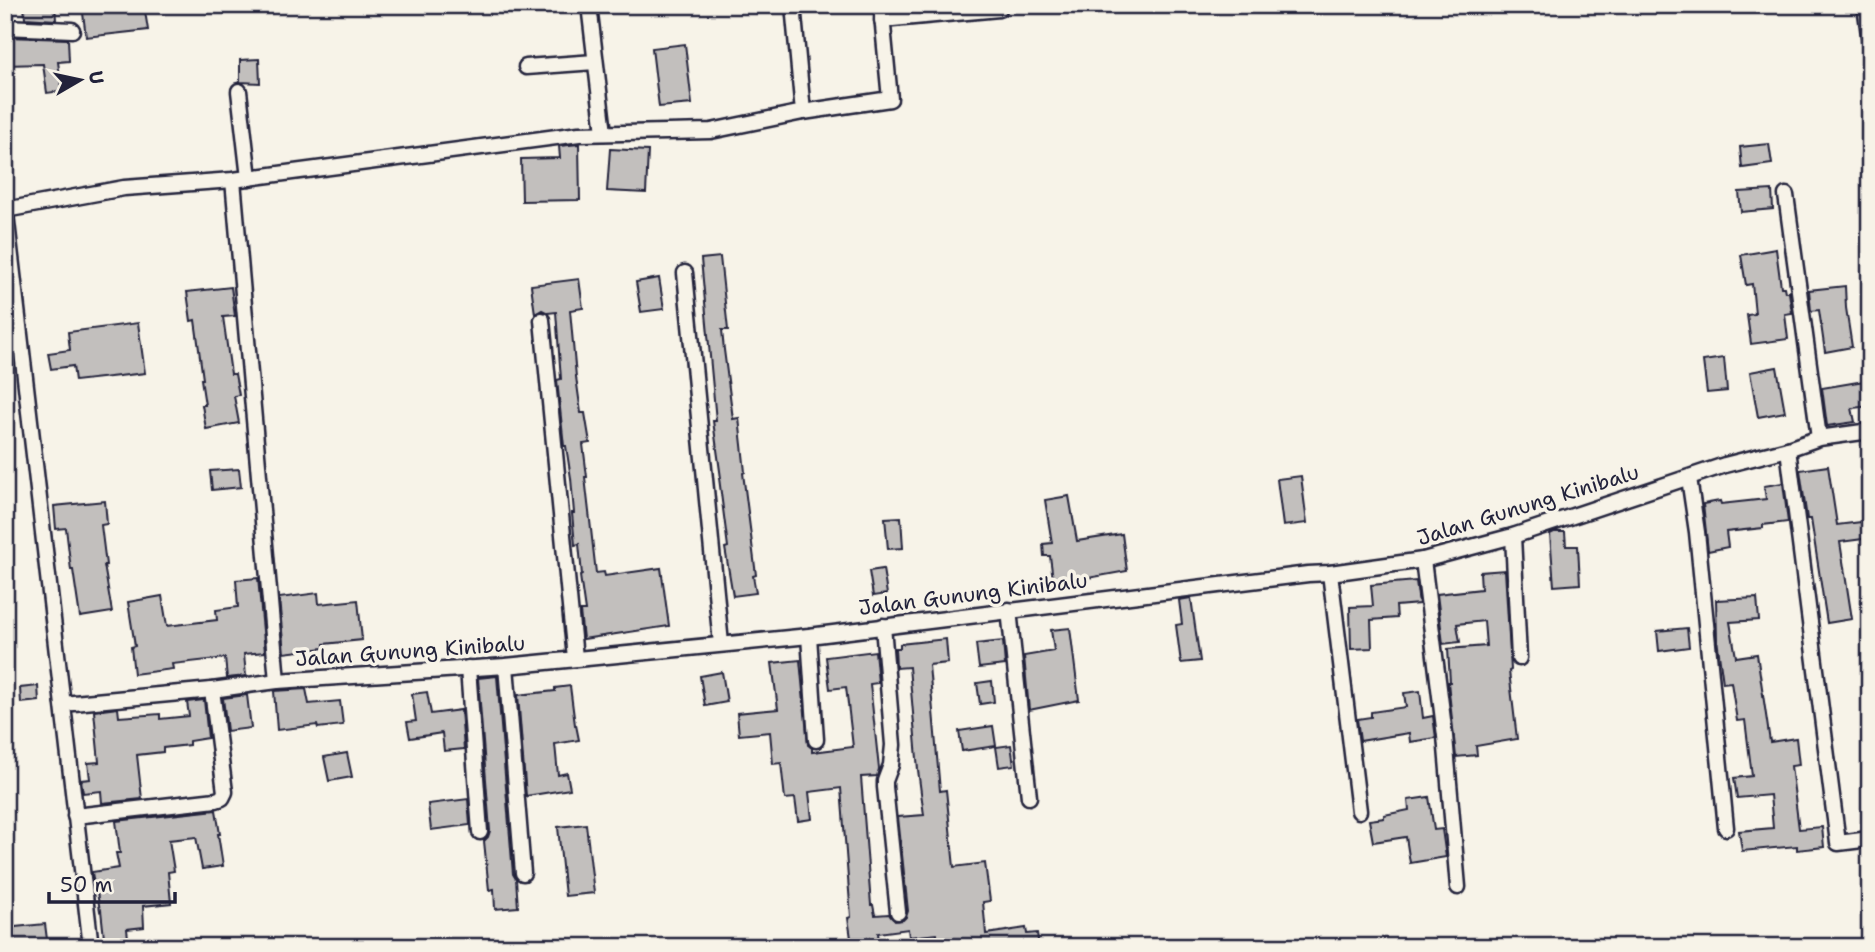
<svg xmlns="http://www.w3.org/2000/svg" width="1875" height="952" font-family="'Shantell Sans',sans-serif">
  <rect width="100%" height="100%" fill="#f7f3e8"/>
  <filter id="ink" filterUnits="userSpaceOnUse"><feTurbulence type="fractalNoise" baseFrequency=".0143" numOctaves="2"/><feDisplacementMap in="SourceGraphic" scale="14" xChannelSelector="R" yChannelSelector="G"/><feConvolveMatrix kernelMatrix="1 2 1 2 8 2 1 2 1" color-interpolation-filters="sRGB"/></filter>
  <g filter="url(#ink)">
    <g fill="#c2bfbd" stroke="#22223b" stroke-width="2">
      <polygon points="24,5 55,5 56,20 25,18"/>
      <polygon points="82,5 95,5 96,12 144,5 148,30 86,37"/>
      <polygon points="5,37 68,39 69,61 58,62 62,91 47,93 43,64 5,65"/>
      <polygon points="685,44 692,104 659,107 652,48"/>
      <polygon points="259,59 260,83 240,82 240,60"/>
      <polygon points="579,144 580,200 522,201 521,159 560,158 559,146"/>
      <polygon points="1769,144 1772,164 1742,168 1740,147"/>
      <polygon points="610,149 648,151 646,193 607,191"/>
      <polygon points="1772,190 1773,209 1741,212 1739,192"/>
      <polygon points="1776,249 1781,287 1784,287 1785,292 1789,292 1792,313 1785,314 1788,339 1751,344 1747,315 1755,314 1752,284 1746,285 1741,255"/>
      <polygon points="720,257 728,330 722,330 724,350 733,419 739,418 745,472 743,473 756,575 753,576 756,593 733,596 725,548 728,547 719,478 721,478 713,421 716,421 701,259"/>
      <polygon points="659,278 664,309 641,312 636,282"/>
      <polygon points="579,279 583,308 570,310 576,377 581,413 585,413 590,443 583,444 587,477 585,477 596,573 604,572 605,576 661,568 669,626 583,639 580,611 585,611 580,576 582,575 579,544 575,545 572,513 574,513 571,478 566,446 564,446 557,380 561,379 556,312 548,313 542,310 535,314 531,285"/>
      <polygon points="1845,286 1846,308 1852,347 1825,352 1819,310 1811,311 1809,290"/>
      <polygon points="231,287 235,316 223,317 231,374 235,374 239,395 234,396 239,423 206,429 202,405 205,405 201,379 203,379 195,320 191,321 187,292"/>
      <polygon points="138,323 145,373 75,381 73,366 51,369 48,353 70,350 68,332"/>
      <polygon points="1724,358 1727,391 1707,393 1703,361"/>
      <polygon points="1777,367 1785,412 1758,417 1750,372"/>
      <polygon points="1870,380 1870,406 1852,408 1855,422 1827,426 1822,388"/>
      <polygon points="1828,466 1837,525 1870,521 1870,538 1840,542 1852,619 1827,623 1811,519 1807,519 1800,470"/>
      <polygon points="239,469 241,487 212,490 210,471"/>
      <polygon points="1301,476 1307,523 1283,526 1277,479"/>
      <polygon points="1783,483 1788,522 1763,525 1763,528 1726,532 1728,547 1708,551 1703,504 1720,501 1721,504 1766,499 1764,486"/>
      <polygon points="1069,496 1077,541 1122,534 1127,571 1077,580 1078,584 1054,587 1050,556 1044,556 1043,544 1052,543 1045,500"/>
      <polygon points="105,501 107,524 101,525 106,565 104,565 112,612 80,617 73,570 71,570 66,528 56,529 54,506"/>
      <polygon points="901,517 903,548 888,549 885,518"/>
      <polygon points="1554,532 1565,532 1566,546 1578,546 1580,584 1554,586 1550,534"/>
      <polygon points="883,569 887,594 873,596 869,571"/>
      <polygon points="1505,570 1511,670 1509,671 1517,739 1476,746 1477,755 1456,757 1448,682 1450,682 1448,649 1486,646 1484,621 1457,624 1460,642 1443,644 1437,594 1481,589 1480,572"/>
      <polygon points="258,578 265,652 244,654 246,676 227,678 225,658 172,664 173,669 134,674 131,647 135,646 128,602 162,596 167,626 217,620 216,610 238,607 236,580"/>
      <polygon points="1416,581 1419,604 1396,606 1397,618 1371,620 1372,648 1351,649 1350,607 1373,606 1371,585"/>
      <polygon points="318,593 319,604 358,600 362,640 324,644 324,648 284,653 279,598"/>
      <polygon points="1191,598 1200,661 1181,663 1176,625 1182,624 1179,600"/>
      <polygon points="1757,598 1759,620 1730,622 1736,657 1757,654 1770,742 1796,738 1799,765 1791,766 1799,829 1822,827 1824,847 1797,850 1797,846 1742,851 1739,831 1773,828 1770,795 1737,798 1734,778 1752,776 1745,720 1737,721 1731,682 1723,683 1717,639 1716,600"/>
      <polygon points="1070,628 1079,700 1029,710 1024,656 1054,651 1051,630"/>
      <polygon points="1687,628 1689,647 1659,651 1657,631"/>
      <polygon points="946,639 948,663 929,665 940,791 946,790 954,867 985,863 990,901 983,902 986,934 1026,928 1027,934 1037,933 1039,947 981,947 980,943 938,947 937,934 909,937 908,929 878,933 879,941 852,945 848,918 851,917 841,788 809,792 812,819 798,821 795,798 785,799 781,763 773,764 770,732 739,735 737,713 778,709 772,663 800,660 808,745 812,748 812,752 853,747 846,687 830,689 826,657 875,651 878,683 870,684 879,769 877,776 861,777 871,905 873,905 875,915 889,914 895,921 903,920 906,917 908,911 898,817 924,815 918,770 909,667 896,668 895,648 900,648 900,644"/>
      <polygon points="1003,641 1005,665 979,668 976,644"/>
      <polygon points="722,672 727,702 705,706 700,676"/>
      <polygon points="497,676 513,874 516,879 518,907 495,909 494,889 489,890 484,841 488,837 490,831 478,678"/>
      <polygon points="992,681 994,702 980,704 977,683"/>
      <polygon points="38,686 39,701 21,703 20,688"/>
      <polygon points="570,686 575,725 576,725 579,740 555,744 558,775 567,773 570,789 526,796 518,695 555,691 555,688"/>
      <polygon points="306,689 309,704 340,701 343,725 318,728 317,725 277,730 274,691"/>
      <polygon points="1420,691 1423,718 1433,716 1436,738 1410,742 1409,733 1360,741 1357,719 1371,717 1371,712 1406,707 1404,693"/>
      <polygon points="427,692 431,714 461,710 464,749 444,751 442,733 410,738 407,722 416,721 412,694"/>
      <polygon points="247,695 251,728 227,731 223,698"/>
      <polygon points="204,700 208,738 189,741 189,745 163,748 163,752 137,755 142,799 102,803 101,791 83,793 81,780 90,779 88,763 99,762 94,711 118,708 119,717 160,714 160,719 189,716 187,702"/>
      <polygon points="993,726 996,746 962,751 959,731"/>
      <polygon points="1011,745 1014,765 999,767 996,747"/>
      <polygon points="347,753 352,777 329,781 324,757"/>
      <polygon points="1429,797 1434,830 1442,829 1446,857 1410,863 1406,837 1373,842 1369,820 1384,818 1384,815 1409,810 1408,800"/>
      <polygon points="468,799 470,825 431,830 428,804"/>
      <polygon points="216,810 220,834 218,834 223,866 202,869 196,837 169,840 174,871 168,872 171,903 143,906 144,927 127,929 129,947 105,947 101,910 100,911 96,886 94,886 92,872 119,868 116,853 120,853 116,821"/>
      <polygon points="586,824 594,893 565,896 558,827"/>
      <polygon points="45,924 48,947 5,947 5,928"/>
    </g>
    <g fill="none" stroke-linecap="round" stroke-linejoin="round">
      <defs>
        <g id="street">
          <polyline points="589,5 604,133"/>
          <polyline points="1865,5 1870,42"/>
          <polyline points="882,20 999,9"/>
          <polyline points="5,27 72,30"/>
          <polyline points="526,67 595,62"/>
          <polyline points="239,91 249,178"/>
          <polyline points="803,112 890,99 881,5"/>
          <polyline points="233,180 277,681"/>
          <polyline points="1786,195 1819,438"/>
          <polyline points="5,205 91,947"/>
          <polyline points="5,210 124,188 233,180 579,134 711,131 803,112 793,5"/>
          <polyline points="685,273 721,644"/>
          <polyline points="542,320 575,658"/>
          <polyline points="1788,449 1838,843 1870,839"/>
          <polyline points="1689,478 1697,532 1726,828"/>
          <polyline points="1513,536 1519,658"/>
          <polyline points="1423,560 1445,736 1458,887"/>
          <polyline points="1330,573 1359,811"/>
          <polyline points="1009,610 1029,797"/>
          <polyline points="883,626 893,745 891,765 885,781 885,787 898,912"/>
          <polyline points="809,636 816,740"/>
          <polyline points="506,666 523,873"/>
          <polyline points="468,668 480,832"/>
          <polyline points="63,704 212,690 277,681 506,666 809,636 1308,574 1330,573 1423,560 1513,536 1725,465 1788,449 1819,438 1870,431"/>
          <polyline points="75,816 216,800 222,798 225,792 212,690"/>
        </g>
      </defs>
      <use href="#street" stroke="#22223b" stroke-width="19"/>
      <use href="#street" stroke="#f7f3e8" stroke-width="14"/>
    </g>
  </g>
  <g text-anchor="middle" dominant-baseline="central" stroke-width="7" stroke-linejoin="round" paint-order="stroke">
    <g font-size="21" fill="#22223b" stroke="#f7f3e8">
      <text transform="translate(1528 505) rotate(-17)">Jalan Gunung Kinibalu</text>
      <text transform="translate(973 594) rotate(-7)">Jalan Gunung Kinibalu</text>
      <text transform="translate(410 651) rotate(-4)">Jalan Gunung Kinibalu</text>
    </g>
  </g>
  <rect width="1875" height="952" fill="none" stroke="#f7f3e8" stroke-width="28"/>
  <rect x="14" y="14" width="1847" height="924" fill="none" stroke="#22223b" stroke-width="2.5" filter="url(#ink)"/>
  <g transform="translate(80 80) rotate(81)" stroke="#f7f3e8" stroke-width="5" paint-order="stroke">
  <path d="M0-5L12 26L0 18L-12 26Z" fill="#22223b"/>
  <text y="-10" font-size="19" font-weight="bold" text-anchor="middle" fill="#22223b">U</text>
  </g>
  <path d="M49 892v10h126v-10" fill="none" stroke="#22223b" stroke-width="3.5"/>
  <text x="60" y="892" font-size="21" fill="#22223b" stroke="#f7f3e8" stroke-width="5" paint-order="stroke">50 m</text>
</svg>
